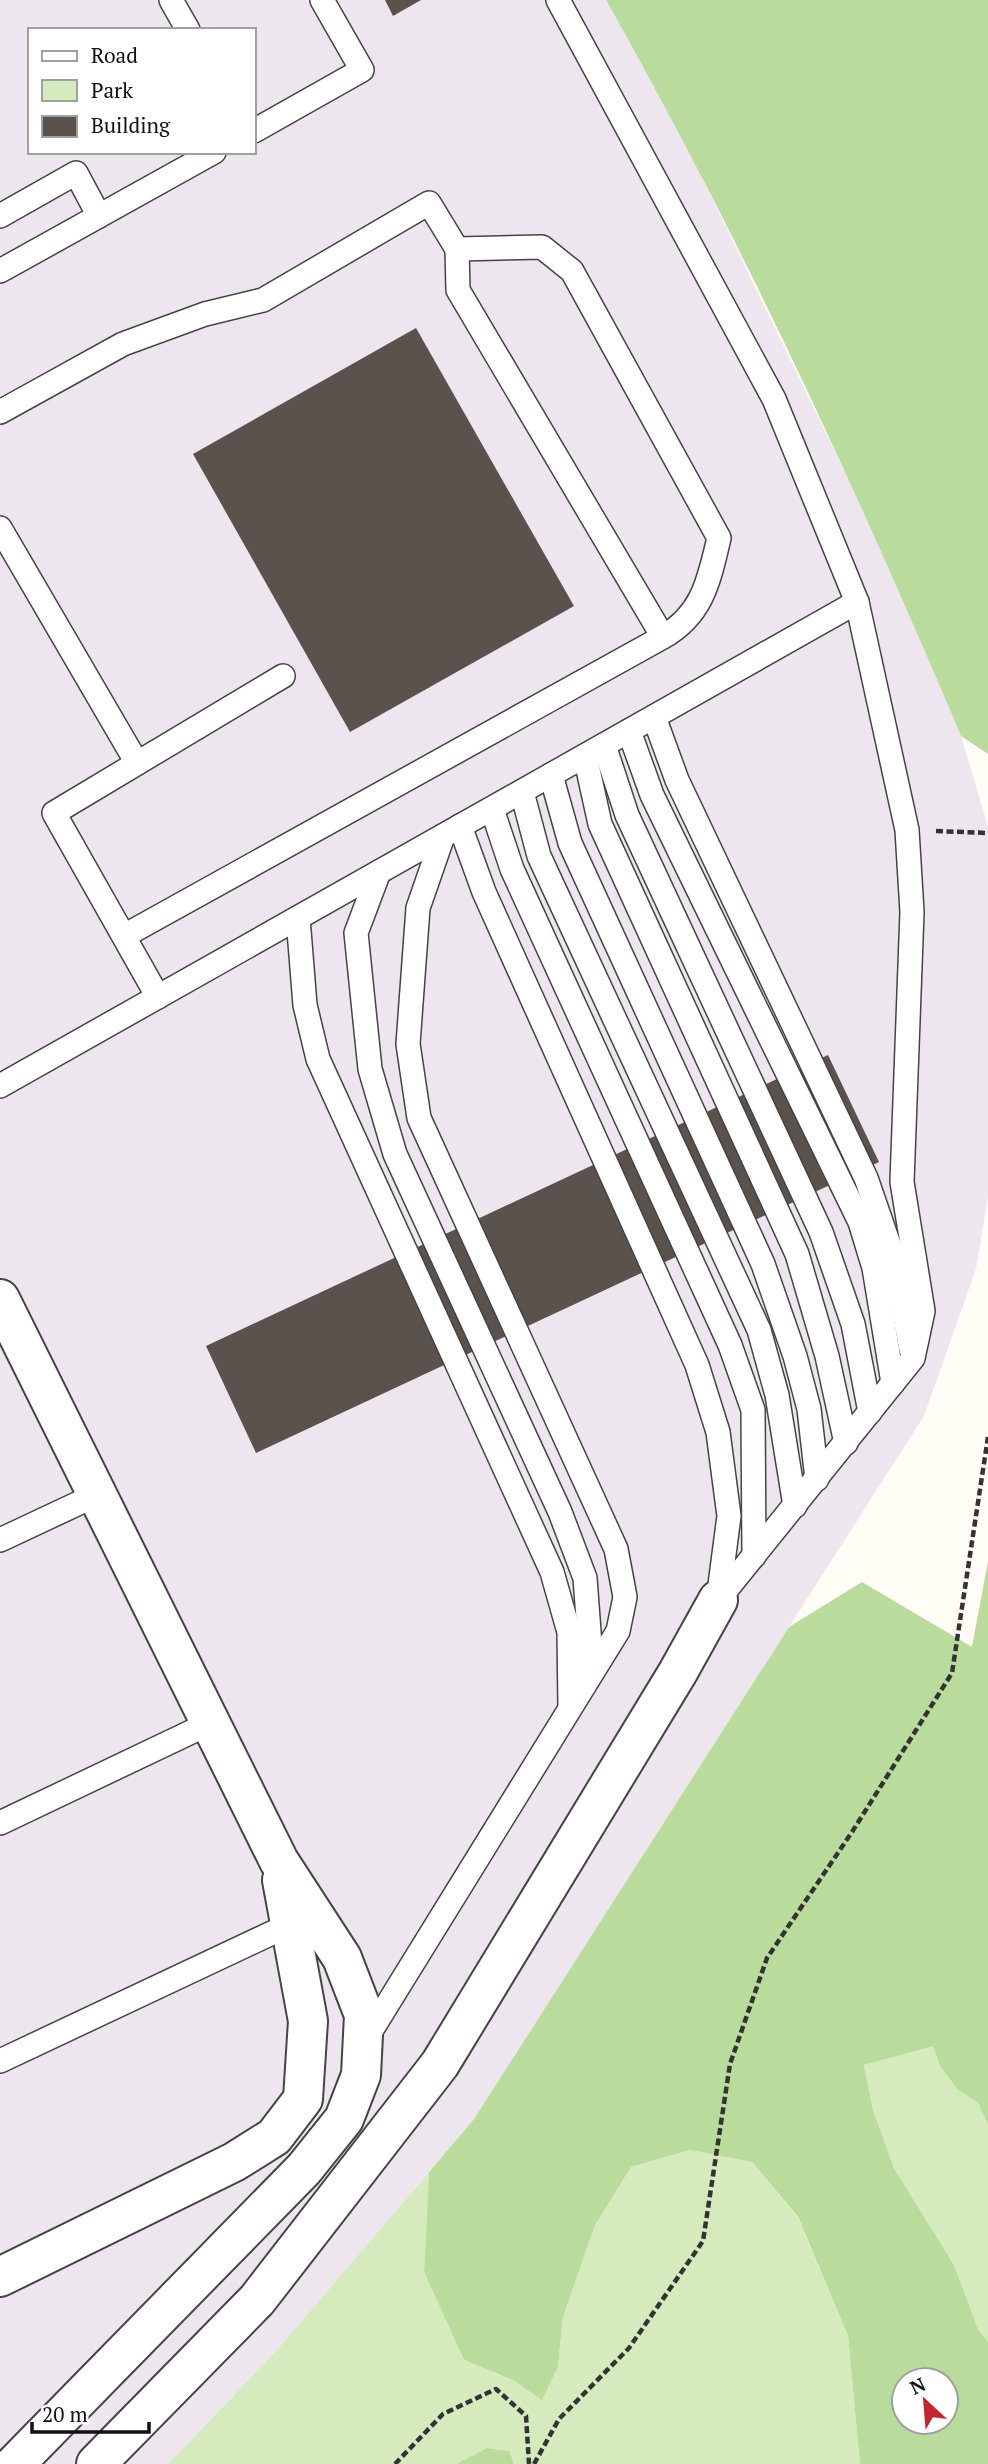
<svg xmlns="http://www.w3.org/2000/svg" width="988" height="2464" font-family="'PT Serif',serif">
  <rect width="100%" height="100%" fill="#fffdf5"/>
  <path fill="#eee6ef" fill-rule="evenodd" d="M0 0H606L671 114 876 536 961 736 988 826V1197L976 1269 924 1416 474 2119 275 2352 168 2464H0ZM30 30H254V152H30Z"/>
  <g fill="#d5ebbd">
    <polygon points="933,2045 940,2066 957,2089 978,2103 988,2125 988,2342 978,2329 954,2265 894,2168 873,2110 864,2065"/>
    <polygon points="690,2150 752,2162 798,2218 848,2336 860,2464 514,2464 508,2451 487,2448 456,2464 168,2464 275,2352 429,2172 424,2272 464,2360 513,2380 542,2399 558,2367 563,2317 595,2224 631,2167"/>
  </g>
  <g fill="#b9dc9c" fill-rule="evenodd">
    <path d="M606 0H988V754L961 736C855 485 740 237 606 0Z"/>
    <path d="M988 1561V2125L978 2103 957 2089 940 2066 933 2046 864 2065 873 2110 894 2168 954 2265 978 2329 988 2342V2464H860L848 2336 798 2217 752 2162 690 2150 631 2167 595 2225 563 2317 558 2367 542 2400 513 2380 464 2360 424 2272 429 2172 474 2119 789 1627 862 1582 972 1647ZM946 2380V2422H904V2380Z"/>
    <polygon points="487,2448 509,2451 514,2464 456,2464"/>
  </g>
  <g fill="#5a524d">
    <polygon points="385,0 421,0 393,16"/>
    <polygon points="416,328 574,606 350,732 193,454"/>
    <polygon points="828,1055 879,1162 256,1453 206,1346"/>
  </g>
  <g fill="none" stroke-linecap="round" stroke-linejoin="round">
    <defs>
      <g id="service">
        <polyline points="171,0 188,30"/>
        <polyline points="558,0 774,399 857,602 907,830 912,912 902,1182 923,1311 913,1358 718,1600"/>
        <polyline points="254,131 362,70 322,0"/>
        <polyline points="0,216 76,173 99,216"/>
        <polyline points="0,271 214,152"/>
        <polyline points="0,412 123,344 205,314 263,300 429,203 457,249"/>
        <polyline points="0,528 137,763"/>
        <polyline points="654,717 677,780 866,1178 894,1259 911,1349"/>
        <polyline points="629,731 652,795 860,1222 874,1268 893,1383"/>
        <polyline points="604,745 627,815 821,1232 853,1324 870,1412"/>
        <polyline points="585,756 600,824 797,1254 827,1356 846,1443"/>
        <polyline points="551,775 570,843 763,1264 795,1356 809,1409 817,1479"/>
        <polyline points="522,792 539,856 759,1330 777,1395 795,1506"/>
        <polyline points="492,809 512,869 730,1345 753,1410 754,1556"/>
        <polyline points="460,826 484,892 697,1365 718,1432 729,1516 718,1600"/>
        <polyline points="379,872 356,933 370,1069 395,1154 560,1512 585,1578 592,1672"/>
        <polyline points="298,918 305,1005 318,1059 552,1572 569,1632 570,1708"/>
        <path d="M124 936 663 637C703 614 709 580 719 538L572 271 542 247 457 249 458 290 663 637"/>
        <polyline points="158,997 54,813 283,676"/>
        <polyline points="0,1086 857,602"/>
        <polyline points="0,1540 96,1495"/>
        <polyline points="0,1823 210,1723"/>
        <polyline points="366,2039 618,1631 625,1597 616,1549 419,1118 408,1044 418,908 443,836"/>
        <polyline points="0,2061 291,1924"/>
      </g>
      <g id="minor">
        <polyline points="0,1299 279,1861 342,1958 364,2015 361,2075 344,2119 304,2169 15,2464"/>
        <polyline points="0,2277 234,2162 274,2137 303,2099 308,2021 282,1880"/>
        <polyline points="96,2464 257,2300 440,2064 678,1672 718,1600"/>
      </g>
    </defs>
    <use href="#service" stroke="#444" stroke-width="26"/>
    <use href="#minor" stroke="#444" stroke-width="42"/>
    <g stroke="#333" stroke-width="4.5" stroke-dasharray="7 3.5" stroke-linecap="butt">
      <polyline points="936,831 988,833"/>
      <polyline points="395,2464 443,2414 496,2389 526,2416 529,2464"/>
      <polyline points="534,2464 559,2419 629,2348 703,2241 730,2064 767,1958 852,1832 952,1673 988,1437"/>
    </g>
    <use href="#service" stroke="#fff" stroke-width="23"/>
    <use href="#minor" stroke="#fff" stroke-width="38"/>
  </g>
  <rect x="28" y="28" width="228" height="126" fill="#ffffff" stroke="#a0a0a0" stroke-width="2"/>
  <rect x="42" y="51" width="35" height="10" fill="#ffffff" stroke="#a0a0a0" stroke-width="2"/>
  <text x="91" y="63" font-size="21" fill="#111111">Road</text>
  <rect x="42" y="80" width="35" height="21" fill="#d5ebbd" stroke="#a0a0a0" stroke-width="2"/>
  <text x="91" y="98" font-size="21" fill="#111111">Park</text>
  <rect x="42" y="116" width="35" height="21" fill="#5a524d" stroke="#a0a0a0" stroke-width="2"/>
  <text x="91" y="133" font-size="21" fill="#111111">Building</text>
  <g transform="translate(925 2401) rotate(334)"><circle r="33" fill="#ffffff" stroke="#a0a0a0" stroke-width="2"/>
  <path d="M0-5L12 26L0 18L-12 26Z" fill="#c4262e"/>
  <text y="-10" font-size="19" font-weight="bold" text-anchor="middle" fill="#111111">N</text>
  </g>
  <path d="M32 2422v10h117v-10" fill="none" stroke="#111111" stroke-width="3.5"/>
  <text x="42" y="2422" font-size="21" fill="#111111" stroke="#ffffff" stroke-width="5" paint-order="stroke">20 m</text>
</svg>
